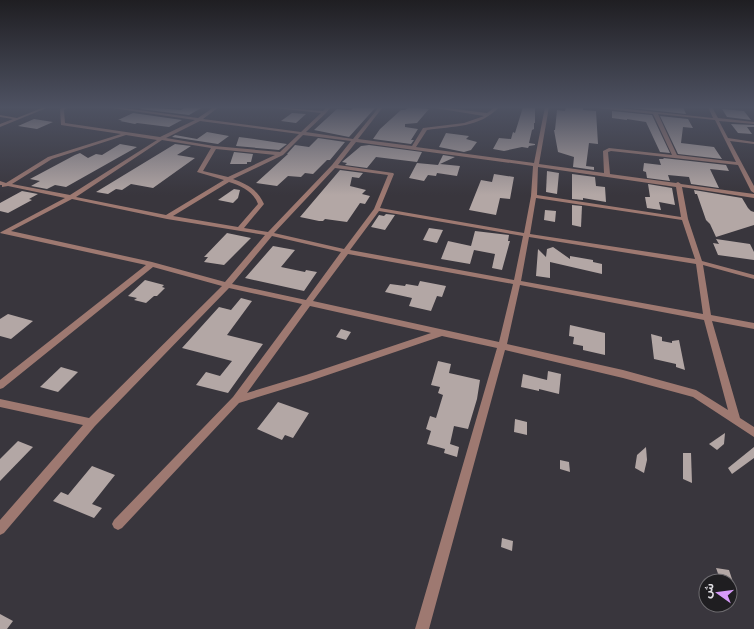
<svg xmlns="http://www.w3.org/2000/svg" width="754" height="629" font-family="'Crimson Pro','Noto Sans Arabic',serif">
  <rect width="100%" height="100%" fill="#39363d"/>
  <g fill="#b3a7a5">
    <polygon points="144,107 181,110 186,107 203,107 189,115 140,109"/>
    <polygon points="354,107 376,107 349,137 314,130 337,109 351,110"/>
    <polygon points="409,107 429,109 417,123 405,124 405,127 418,129 411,140 414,140 411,144 373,139 380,129 401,110 405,110"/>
    <polygon points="523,107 535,107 535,123 534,123 534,129 532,130 529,143 535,144 535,145 529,146 528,148 522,147 504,151 493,149 499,138 511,139 513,132 515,133"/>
    <polygon points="566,107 583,108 583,110 596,111 598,144 589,143 586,166 594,167 594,170 573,167 574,157 558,152 554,130 555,130 557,110 565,111"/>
    <polygon points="623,107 683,107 686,114"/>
    <polygon points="722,109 744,111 751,120 727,117"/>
    <polygon points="612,111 652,115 670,153 660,152 646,122 627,119 627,120 612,118"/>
    <polygon points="133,113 182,120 169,127 137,123 135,124 120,121 122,120 118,120"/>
    <polygon points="292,113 306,114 296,123 281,121"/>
    <polygon points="660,116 688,119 693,128 683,127 681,143 714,147 722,159 678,154"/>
    <polygon points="34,119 53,122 37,129 18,126"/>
    <polygon points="731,124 754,125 754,127 747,127 752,134 738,133"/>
    <polygon points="207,132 229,136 218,144 172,137 175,135 197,139"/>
    <polygon points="446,133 469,136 466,139 477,142 471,150 464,152 439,147"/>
    <polygon points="239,137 247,138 287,144 279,150 236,146"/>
    <polygon points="318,138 345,142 330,160 327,160 313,174 305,173 301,177 288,176 277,186 256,183 288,154 287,154 295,145 309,147"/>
    <polygon points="120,144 137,147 66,187 55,185 47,189 31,186 40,181 30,179 75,155 80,153 88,158 96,154 102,155"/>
    <polygon points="175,144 191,146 177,155 195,158 153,188 131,184 122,190 116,189 108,194 96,192"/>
    <polygon points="369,145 422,152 417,162 376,157 367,168 345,165 347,163 342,162 361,146"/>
    <polygon points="234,152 253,154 251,162 247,162 247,164 230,164"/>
    <polygon points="443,155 455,157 440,164 460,166 457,176 437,173 436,176 428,175 424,181 409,178 417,163 438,165"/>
    <polygon points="663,158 726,165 729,171 710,169 719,188 691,184 689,177 668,175 670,181 647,178 646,172 643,171 644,163 661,165 659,159 664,159"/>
    <polygon points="340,170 363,173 359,178 352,177 350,186 366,190 362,194 370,196 365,204 360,203 347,222 325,219 323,221 319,221 300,217"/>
    <polygon points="547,171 559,173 557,194 546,192"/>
    <polygon points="494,174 514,177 510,199 500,198 496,215 469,210 481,180 492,182"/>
    <polygon points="572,174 595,177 596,186 605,187 606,202 583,198 583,200 572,199"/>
    <polygon points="648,184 672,188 675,205 659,202 661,210 647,208 645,197 650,197"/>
    <polygon points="234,189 240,190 238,198 233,203 218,200"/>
    <polygon points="694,190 742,198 748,208 751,211 754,212 754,225 716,237 710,224 706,220 697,194 695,194"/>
    <polygon points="22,191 38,194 29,199 32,200 8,213 0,211 0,203"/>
    <polygon points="572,205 582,206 581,227 572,225"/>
    <polygon points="545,210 556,211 555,222 544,220"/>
    <polygon points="386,214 395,215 385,230 371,227 379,215 384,216"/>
    <polygon points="429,228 443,230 437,243 423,240"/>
    <polygon points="475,231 509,235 508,241 510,241 502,270 492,268 495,254 474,250 470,264 441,259 448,241 471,246"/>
    <polygon points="227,233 251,238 224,265 204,262 208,257 204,257"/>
    <polygon points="716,239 750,244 754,252 754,260 718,255 713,243 719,244"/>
    <polygon points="273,246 295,250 281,267 305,272 306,270 317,272 304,291 245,278"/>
    <polygon points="553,247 570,259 570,256 593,260 593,262 602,264 602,274 550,262 550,278 536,276 538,249 546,257 547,249"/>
    <polygon points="145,280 164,285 162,287 165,288 157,296 154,296 146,303 134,300 137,298 128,296"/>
    <polygon points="420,281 446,286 442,297 437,296 431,311 409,306 412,298 385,292 390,284 405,286 406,284 418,286"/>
    <polygon points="241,298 252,301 227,335 263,344 228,393 196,385 206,372 220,376 232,361 182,348 219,307 231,310"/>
    <polygon points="8,314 33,321 11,339 0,336 0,319"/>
    <polygon points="570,325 605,333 605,355 583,350 583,346 573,344 574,337 569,336"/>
    <polygon points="341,329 351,332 346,340 336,337"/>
    <polygon points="651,334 662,337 662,341 672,343 672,341 679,340 685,370 676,367 676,364 654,359"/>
    <polygon points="438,361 451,364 449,373 480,380 477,399 468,429 454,426 450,444 459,447 457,457 444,453 445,449 427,444 431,431 426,429 430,416 436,418 443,395 438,393 440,387 431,385"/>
    <polygon points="61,367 78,372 58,392 40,387"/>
    <polygon points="548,371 561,374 559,394 539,389 539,391 521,387 523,374 547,380"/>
    <polygon points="278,402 309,413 293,438 285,435 282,440 257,429"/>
    <polygon points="515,419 527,422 527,435 514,432"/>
    <polygon points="725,433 724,444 717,450 709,444"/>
    <polygon points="18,441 33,447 0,481 0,459"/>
    <polygon points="646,447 647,460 644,473 635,468 637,455"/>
    <polygon points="754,447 754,458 732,474 728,468"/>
    <polygon points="683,453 691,453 692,483 683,479"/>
    <polygon points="560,460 569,462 570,472 560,469"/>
    <polygon points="92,466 115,475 92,504 102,508 94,518 53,501 61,492 68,495"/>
    <polygon points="502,538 513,541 512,551 501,547"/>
    <polygon points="716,568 729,570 733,582 720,579"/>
    <polygon points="0,614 13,621 7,629 0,629"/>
  </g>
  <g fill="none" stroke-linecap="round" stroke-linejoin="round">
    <g fill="#9e7971" fill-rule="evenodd">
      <polygon points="44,107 49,107 0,127 0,124 13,119 0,117 0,115 17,118"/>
      <path d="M63 107H68L64 110 65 123 160 137 195 120 105 107H116L198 118 214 107H219L203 119 301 132 321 113 275 108 273 107 323 111 327 107H331L326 113 306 132 353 139 379 107H383L358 139 412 146 423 128 464 123 484 116 429 107H440L487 113 495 107H499C480 128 453 126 427 130L416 147 534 163 545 107H549L539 164 604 173 603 151 609 148 672 155 653 114 598 108 596 107H609L713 118 708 107H712L718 118 754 122V124L719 121 728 138 754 142V144L730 141 754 186V193L751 191 738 165 611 151 608 152 610 174 676 183 678 182 681 184 754 194V198L682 187 688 219 702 261 754 275V279L703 265 711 315 754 323V329L712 321 740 418 754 427V437L693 397 623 378 505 350 429 629H415L497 348 442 336 310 381 239 403 122 528 118 530 114 528 112 524 114 520 233 397 302 304 229 288 95 426 4 533 0 535V520L83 425 0 407V399L89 418 222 286 153 267 3 388 0 389V380L146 265 0 233 1 232 65 198 8 186 2 187V185H0V181L6 183 48 157 121 134 61 125 60 109ZM658 114 715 120 736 162 677 155ZM200 121 299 134 280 152 214 146 166 138ZM126 135 157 140 70 195 12 184 52 159ZM303 135 351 141 332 165 268 232 244 228 264 204C258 190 247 184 233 179L283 155ZM162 140 211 148 197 172 224 180 166 215 76 197ZM356 142 533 166 531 196 524 233 380 208 394 174 393 173 338 165ZM216 149 275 155 228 177 203 171ZM538 167 676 187 681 217 537 195ZM335 168 388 175 374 209 344 249 274 233ZM229 182C241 186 253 191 258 204L238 227 173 216ZM536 198 682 220 695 259 530 234ZM72 199 167 219 265 235 225 282 152 262 11 231ZM379 211 523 236 514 280 350 250ZM272 236 341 252 306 300 232 284ZM529 237 696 264 703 314 521 281ZM348 254 513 284 499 342 313 301ZM520 285 704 320 728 410 696 390 623 370 507 344ZM310 306 431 333 306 375 247 393Z"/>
    </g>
  </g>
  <linearGradient id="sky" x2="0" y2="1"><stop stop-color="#1f1e22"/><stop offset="0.55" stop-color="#4e5262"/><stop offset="1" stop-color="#4e5262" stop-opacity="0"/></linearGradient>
  <rect width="754" height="195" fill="url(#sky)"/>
  <g transform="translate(718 593) rotate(284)"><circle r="19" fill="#1f1e21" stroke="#6d6b6f"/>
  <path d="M0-3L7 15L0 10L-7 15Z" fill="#d79bf9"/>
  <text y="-6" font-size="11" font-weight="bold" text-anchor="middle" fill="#e1dfe4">ش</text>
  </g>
</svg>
